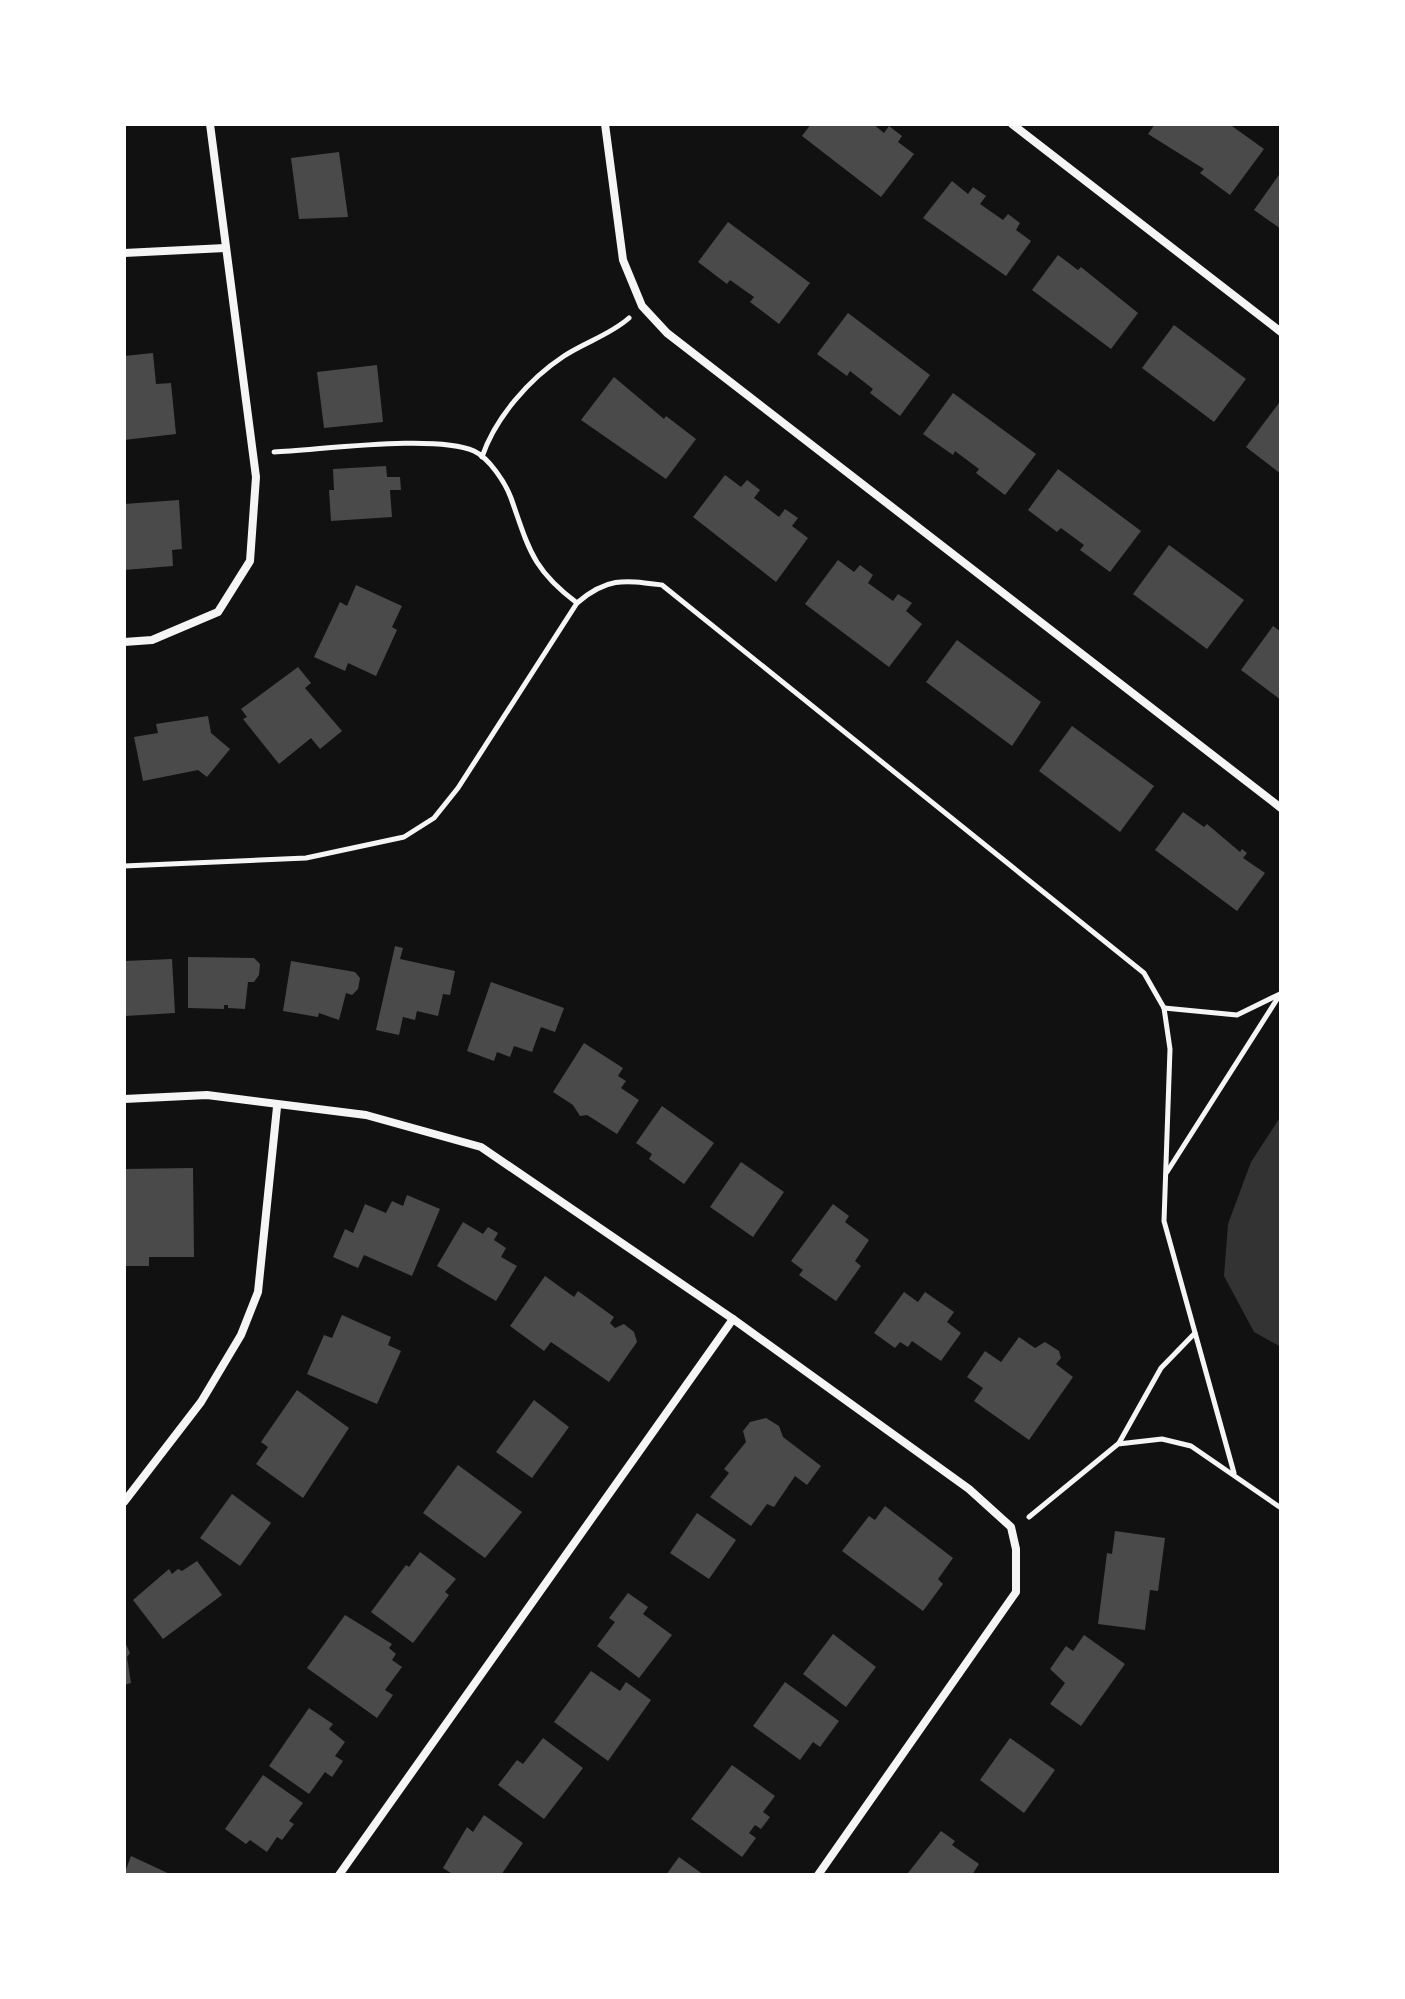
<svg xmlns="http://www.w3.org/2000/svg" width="1405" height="1999" font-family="'Nunito Sans',sans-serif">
  <rect width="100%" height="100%" fill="#111"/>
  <polygon fill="#333" points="1281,1116 1281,1347 1254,1332 1224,1276 1228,1224 1251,1162"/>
  <g fill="#4a4a4a">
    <polygon points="811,124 873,124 884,133 889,126 902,136 898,142 914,154 881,197 802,136"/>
    <polygon points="1155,124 1229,124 1264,149 1230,195 1200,173 1204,169 1148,134"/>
    <polygon points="339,152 348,217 299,219 291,158"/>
    <polygon points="1281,172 1281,229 1254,210"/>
    <polygon points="952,181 968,194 973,187 986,196 980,204 1003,220 1008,214 1020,223 1016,230 1031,241 1006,276 923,218"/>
    <polygon points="728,222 810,283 779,324 750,302 754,297 730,280 727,284 698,262"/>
    <polygon points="1058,255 1078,270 1081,267 1138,313 1111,349 1032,290"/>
    <polygon points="848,313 930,375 900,416 870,393 873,389 850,371 847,376 817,354"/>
    <polygon points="1174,325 1246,379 1214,422 1142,368"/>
    <polygon points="153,353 156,384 171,383 176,434 124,440 124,356"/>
    <polygon points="377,365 383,422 324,428 317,372"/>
    <polygon points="614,377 664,419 666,416 696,439 666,479 581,420"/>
    <polygon points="953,393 1036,454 1005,495 976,473 979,469 955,451 953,455 923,434"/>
    <polygon points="1279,403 1281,405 1281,474 1246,447"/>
    <polygon points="386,466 387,477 400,477 401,490 390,490 392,517 331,521 329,490 334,490 333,469"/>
    <polygon points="1058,469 1141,531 1110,572 1080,550 1084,545 1061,528 1057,532 1028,510"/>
    <polygon points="725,475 741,487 747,480 760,490 754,498 779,517 785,509 798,518 792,526 808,538 776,582 693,517"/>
    <polygon points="179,500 182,549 172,550 173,566 124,570 124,504"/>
    <polygon points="1169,545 1244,600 1207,649 1133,594"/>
    <polygon points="838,560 854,572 860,565 873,575 868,583 893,601 898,594 912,603 906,611 922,624 889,667 805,604"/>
    <polygon points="356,585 402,606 392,627 397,630 376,676 348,663 345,671 314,657 340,602 347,606"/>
    <polygon points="1273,626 1281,632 1281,700 1241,670"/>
    <polygon points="957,640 1041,702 1012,746 926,682"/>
    <polygon points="298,667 311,683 305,688 342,731 320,749 311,738 279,764 243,719 247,717 241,709"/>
    <polygon points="208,716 211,733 230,749 207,777 198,770 143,781 134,737 158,733 156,724"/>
    <polygon points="1072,726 1154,786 1120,832 1039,771"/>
    <polygon points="1183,812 1204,827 1207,824 1240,852 1242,849 1247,853 1243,858 1265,873 1237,911 1155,850"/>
    <polygon points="395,946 403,948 400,959 455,971 450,995 443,994 438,1016 417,1011 415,1020 403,1017 399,1035 376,1030"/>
    <polygon points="188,957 254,958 260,964 259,975 254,982 248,982 245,1009 228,1008 228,1005 224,1005 224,1009 188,1008"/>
    <polygon points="172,959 175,1013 125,1016 124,961"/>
    <polygon points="291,961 355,972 360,978 358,989 352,995 346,993 339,1020 319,1013 318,1017 283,1011"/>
    <polygon points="491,982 564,1008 555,1032 541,1027 532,1052 514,1046 510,1057 497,1052 494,1061 467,1051"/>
    <polygon points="584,1043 623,1068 618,1076 626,1081 621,1088 639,1100 617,1134 587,1115 580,1116 573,1105 553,1092"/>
    <polygon points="662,1106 714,1143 684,1184 649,1159 652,1154 636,1143"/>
    <polygon points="741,1162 784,1192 753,1237 710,1207"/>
    <polygon points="193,1168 194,1257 149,1257 149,1266 124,1266 124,1169"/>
    <polygon points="407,1195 440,1209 412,1276 364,1255 358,1268 333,1257 345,1229 353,1233 365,1204 386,1213 392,1201 403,1206"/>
    <polygon points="833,1204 849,1216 845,1222 869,1240 855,1261 861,1266 836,1301 799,1275 803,1270 791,1261"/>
    <polygon points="463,1222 483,1234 488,1227 498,1233 494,1240 506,1248 501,1257 517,1266 496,1301 437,1266"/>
    <polygon points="545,1276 574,1297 578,1291 614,1317 610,1323 615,1328 624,1324 634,1332 637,1342 609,1382 551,1342 544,1351 510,1326"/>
    <polygon points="904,1292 918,1302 925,1292 954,1312 947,1322 961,1333 941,1361 912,1341 908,1347 900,1342 895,1348 874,1333"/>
    <polygon points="342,1315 391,1337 388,1345 401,1351 377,1404 307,1374 324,1335 332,1338"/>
    <polygon points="1019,1337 1035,1348 1045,1342 1059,1351 1061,1358 1056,1364 1073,1377 1029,1440 974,1401 983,1388 967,1377 985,1351 1001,1362"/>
    <polygon points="297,1390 349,1428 303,1498 256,1464 268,1447 261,1442"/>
    <polygon points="534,1400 569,1427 532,1478 496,1452"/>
    <polygon points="766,1418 779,1426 783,1437 821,1466 807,1485 795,1476 774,1507 767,1504 751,1526 710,1497 729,1473 724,1469 746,1442 743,1431 750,1422"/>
    <polygon points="458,1465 522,1512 485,1558 423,1513"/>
    <polygon points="232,1494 271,1523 240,1566 200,1538"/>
    <polygon points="885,1506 953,1558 938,1579 943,1584 923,1611 842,1551 869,1516 875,1520"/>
    <polygon points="697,1513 736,1540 709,1579 670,1553"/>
    <polygon points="1115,1531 1165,1538 1158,1591 1150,1590 1145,1630 1098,1624 1107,1553 1112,1554"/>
    <polygon points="420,1552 456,1579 445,1592 449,1595 413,1643 371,1612 406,1565 409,1567"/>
    <polygon points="197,1561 222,1595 163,1639 133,1600 169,1569 172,1574 178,1569 182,1571"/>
    <polygon points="628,1593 648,1607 643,1614 672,1635 639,1678 597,1646 615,1622 609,1618"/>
    <polygon points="345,1615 392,1644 389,1648 396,1654 392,1660 402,1667 385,1690 393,1695 377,1718 307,1668"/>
    <polygon points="833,1634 876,1667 846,1707 803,1674"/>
    <polygon points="1084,1635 1125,1664 1081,1726 1050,1704 1065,1683 1050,1669 1066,1646 1073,1651"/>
    <polygon points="124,1640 130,1653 127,1657 131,1683 124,1685"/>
    <polygon points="591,1671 620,1691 626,1682 651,1700 608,1761 554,1722"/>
    <polygon points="785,1682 839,1721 820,1747 813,1742 800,1760 753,1726"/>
    <polygon points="309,1708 333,1724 329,1729 345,1742 335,1756 343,1761 332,1777 325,1772 309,1794 269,1766"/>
    <polygon points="543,1738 583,1768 544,1819 498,1785 517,1760 523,1764"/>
    <polygon points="1010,1738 1055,1770 1024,1813 980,1780"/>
    <polygon points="732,1765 775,1796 763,1812 770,1817 761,1829 755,1825 749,1833 756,1838 742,1857 691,1819"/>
    <polygon points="263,1775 303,1803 289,1821 294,1824 282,1840 277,1837 267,1852 250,1840 246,1844 225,1829"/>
    <polygon points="484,1815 523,1843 501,1875 454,1875 443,1868 467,1827 473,1832"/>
    <polygon points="941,1831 955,1841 952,1845 979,1864 972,1875 908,1873"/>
    <polygon points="131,1856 172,1875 124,1875"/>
    <polygon points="679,1857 704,1875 666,1875"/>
  </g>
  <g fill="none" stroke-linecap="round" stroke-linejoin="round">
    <g stroke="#f5f5f5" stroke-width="5">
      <path d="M274 452C321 450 435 434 474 451 489 458 505 482 511 498 529 549 532 569 577 603"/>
      <path d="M482 457C495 418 529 379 564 356 585 342 610 335 629 318"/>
      <path d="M124 866 306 858 404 837 434 818 458 788 577 603C607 577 624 580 662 585L1144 973 1164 1008 1170 1049 1164 1221 1234 1473"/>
      <polyline points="1164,1008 1237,1015 1280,994"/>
      <polyline points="1167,1172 1281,993"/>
      <polyline points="1119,1443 1161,1368 1195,1333"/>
      <polyline points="1029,1517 1118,1444 1162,1439 1191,1446 1281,1508"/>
    </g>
    <g stroke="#f5f5f5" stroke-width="8">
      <polyline points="605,124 623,260 642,306 667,333 1281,808"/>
      <polyline points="1012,124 1281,332"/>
      <polyline points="124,253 225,248"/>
      <polyline points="124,642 152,640 218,612 250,561 256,477 210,124"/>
      <polyline points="124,1099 207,1095 366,1115 481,1147 733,1319 969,1489 1011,1527 1016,1549 1016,1592 818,1875"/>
      <polyline points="124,1502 201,1402 241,1335 258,1292 277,1107"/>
      <polyline points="339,1875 733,1319"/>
    </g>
  </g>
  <rect width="1405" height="1999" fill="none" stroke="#ffffff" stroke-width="252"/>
</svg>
